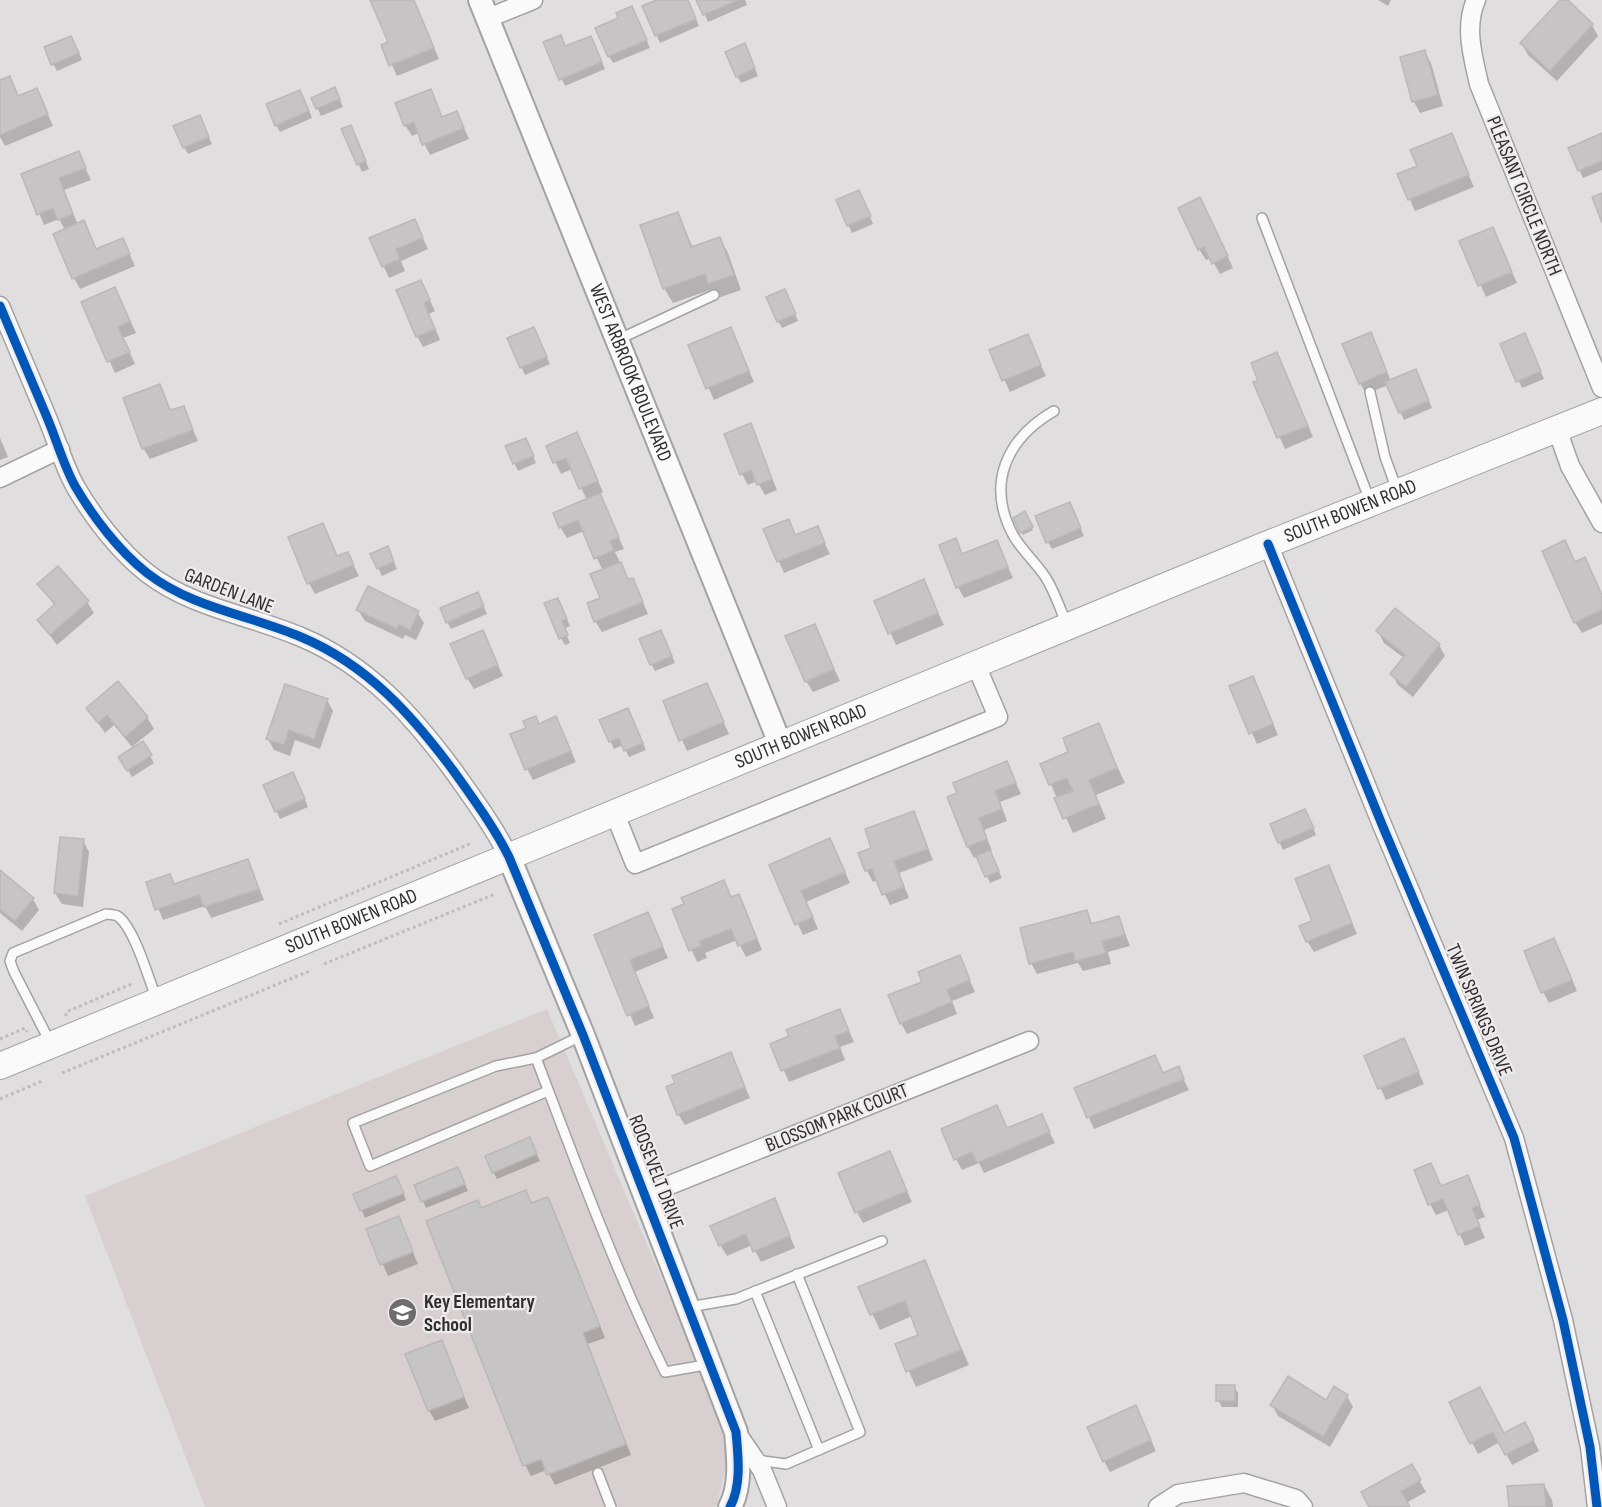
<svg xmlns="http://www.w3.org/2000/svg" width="1602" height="1507" font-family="'Sofia Sans Condensed',sans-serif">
  <rect width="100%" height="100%" fill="#e1dedf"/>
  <polygon fill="#d8cfd0" points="547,1009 726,1430 725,1470 717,1504 714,1507 205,1507 85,1196"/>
  <g fill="#0003">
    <polygon points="372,0 414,0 439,59 397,76 383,46 390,43"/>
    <polygon points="659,0 688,0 699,26 660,43 644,7"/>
    <polygon points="698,0 745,0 747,5 708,22"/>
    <polygon points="1378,0 1391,0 1388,6"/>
    <polygon points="1562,0 1592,25 1598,36 1557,81 1528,55 1522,44"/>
    <polygon points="636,15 650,48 613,63 609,56 620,19"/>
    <polygon points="545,43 566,48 594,44 605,69 565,86"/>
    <polygon points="75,44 82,60 57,71 53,64"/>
    <polygon points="748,52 758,76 741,83 737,76"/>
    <polygon points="1424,52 1431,63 1443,106 1420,113 1414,102 1401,58"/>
    <polygon points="9,78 19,97 37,90 53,126 5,146 0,137 0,82"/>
    <polygon points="430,91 443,118 457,113 469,139 430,155 419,133 412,136 405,125"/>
    <polygon points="338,96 343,107 321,116 313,98"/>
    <polygon points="304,98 312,118 280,132 276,125"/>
    <polygon points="203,124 212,144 188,154 184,147"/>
    <polygon points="343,129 354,133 369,169 362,172"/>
    <polygon points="1451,135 1474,187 1415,211 1399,175 1419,167"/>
    <polygon points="1602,135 1602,170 1583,178 1570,149"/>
    <polygon points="78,153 91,180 64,190 78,225 84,222 97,251 128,251 135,266 80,289 74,278 65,230 59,219 44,225 23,174"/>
    <polygon points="863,199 873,224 852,233 838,201"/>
    <polygon points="1206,210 1233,268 1220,274 1211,258 1206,260 1199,249"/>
    <polygon points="678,213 693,248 720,238 728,253 741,290 718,298 713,289 673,303 664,288"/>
    <polygon points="1492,229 1517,283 1486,297 1461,242"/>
    <polygon points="420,232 428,249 401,261 405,271 389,278 371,239"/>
    <polygon points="421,282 435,311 429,314 440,340 423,347 417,336"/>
    <polygon points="115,288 136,333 123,338 135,364 115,373 83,303"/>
    <polygon points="788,298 798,321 782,328 778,321"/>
    <polygon points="730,329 754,382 714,400 690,346"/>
    <polygon points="1370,334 1391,381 1419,378 1432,408 1404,420 1388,385 1366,394 1360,383"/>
    <polygon points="537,336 550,364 525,375 509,339"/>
    <polygon points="1027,336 1046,376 1010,392 991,351"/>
    <polygon points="1528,342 1544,379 1522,388 1502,345"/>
    <polygon points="1277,354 1313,437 1285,449 1255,383 1260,382"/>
    <polygon points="160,386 172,412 183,407 198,441 150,459 143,448"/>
    <polygon points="750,425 777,490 765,495 757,481 748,485 742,474"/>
    <polygon points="577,434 603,492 599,494 624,549 615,552 629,581 632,580 638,591 648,614 602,632 595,621 602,599 603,571 584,531 567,538 560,527 587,500 572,469 561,474 548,447"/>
    <polygon points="0,438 8,457 0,460"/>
    <polygon points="529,446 536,463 518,471 507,447"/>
    <polygon points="1073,511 1084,536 1052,549 1048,542"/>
    <polygon points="1025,513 1033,530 1023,535 1015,518"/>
    <polygon points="788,521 796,536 817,528 830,554 784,573 765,530"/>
    <polygon points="323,525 338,558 348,554 359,576 315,594 309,583"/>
    <polygon points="955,539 963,555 996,541 1013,578 964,598 958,587"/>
    <polygon points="1565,542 1576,563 1585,559 1602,595 1602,624 1582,633 1575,622"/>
    <polygon points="372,554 391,555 397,569 382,576"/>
    <polygon points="923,581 944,625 896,645 876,601"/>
    <polygon points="39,584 87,602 94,613 57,645 39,621 55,606"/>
    <polygon points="481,601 487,614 451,629 447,622"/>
    <polygon points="561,606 570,626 564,629 570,643 565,645 561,638"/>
    <polygon points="358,610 417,612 424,623 416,640 405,635 403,639 365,621"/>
    <polygon points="814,626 840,681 813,692 806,681"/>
    <polygon points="1378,631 1439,645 1445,656 1413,697 1398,685 1392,674 1404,658 1384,643"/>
    <polygon points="665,639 675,663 655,671 651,664"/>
    <polygon points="488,643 503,676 474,689 467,678"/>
    <polygon points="706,685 729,734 687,751 665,702"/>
    <polygon points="1231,687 1258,689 1278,735 1257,744"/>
    <polygon points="327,700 333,711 320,749 295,740 290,756 274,750 268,739"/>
    <polygon points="88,709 147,717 154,729 132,747 114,725 105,733"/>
    <polygon points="631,717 646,750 629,757 623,745 614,749 601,721"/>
    <polygon points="556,718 576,762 533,780 527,769 528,729"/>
    <polygon points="1098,725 1125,783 1096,795 1106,819 1073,833 1042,765 1070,753"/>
    <polygon points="142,743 154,763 132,777 120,757"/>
    <polygon points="1007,763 1021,794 1000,802 1007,821 984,830 992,851 989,852 1002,878 990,883 978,856 974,858 968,847 949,798"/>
    <polygon points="297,781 308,807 280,819 265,786"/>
    <polygon points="914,813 933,860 899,873 909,898 890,905 878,880 873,882 867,871 860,853 873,849"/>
    <polygon points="1309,818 1316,835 1283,850 1272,825"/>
    <polygon points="83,841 89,852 83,907 62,904 55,893"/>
    <polygon points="836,851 850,883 806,902 818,929 803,935 771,866"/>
    <polygon points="248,861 264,900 211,918 205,906 163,920 148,883 169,875 175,885"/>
    <polygon points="1328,867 1357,934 1314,952 1307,941"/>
    <polygon points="0,872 33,899 39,910 22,931 0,913"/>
    <polygon points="724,882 732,898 738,896 744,907 762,950 746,957 737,940 705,953 707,958 697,962 674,910"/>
    <polygon points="1087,912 1093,925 1119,918 1130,946 1108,952 1111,964 1083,971 1078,963 1037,974 1031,963"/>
    <polygon points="648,914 668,958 635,972 654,1018 635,1026 596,936"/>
    <polygon points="1560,951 1577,991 1549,1003 1543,992"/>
    <polygon points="959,956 975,992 952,1001 957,1014 907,1034 901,1023 924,983"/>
    <polygon points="840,1010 854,1042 840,1047 845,1060 789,1082 772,1044"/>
    <polygon points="1404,1040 1424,1084 1386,1100 1366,1056"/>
    <polygon points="730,1053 750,1098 685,1125 678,1114"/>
    <polygon points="1155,1057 1163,1074 1178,1068 1189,1090 1094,1129 1076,1089"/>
    <polygon points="1041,1116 1055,1143 984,1173 979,1163 962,1170 956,1159 1007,1130"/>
    <polygon points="533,1146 540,1161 497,1179 493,1172"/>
    <polygon points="889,1153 912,1202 863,1223 857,1212"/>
    <polygon points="1431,1165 1442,1187 1467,1177 1485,1217 1477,1220 1485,1238 1465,1246 1449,1210 1436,1215 1430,1204"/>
    <polygon points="461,1175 468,1191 426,1208 416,1186"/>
    <polygon points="400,1185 406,1200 365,1218 355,1195"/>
    <polygon points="525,1192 532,1205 548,1199 554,1210 605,1338 588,1344 631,1455 555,1485 547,1470 531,1476 525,1465 428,1221 478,1202 482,1209"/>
    <polygon points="774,1200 795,1248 761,1262 752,1245 727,1256 720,1245"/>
    <polygon points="398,1218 418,1264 388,1276 368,1230"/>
    <polygon points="924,1262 969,1365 916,1387 897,1345 920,1336 912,1316 880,1330 860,1288"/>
    <polygon points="441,1342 469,1408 435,1421 429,1410"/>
    <polygon points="1234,1386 1238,1393 1238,1407 1222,1407 1218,1400"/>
    <polygon points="1347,1396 1353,1407 1330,1447 1278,1416 1272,1405 1326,1402"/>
    <polygon points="1451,1403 1504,1434 1531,1435 1539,1451 1512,1465 1500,1442 1478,1454"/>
    <polygon points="1141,1418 1156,1451 1110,1472 1104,1461"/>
    <polygon points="1411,1466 1426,1492 1406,1503 1409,1507 1371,1507"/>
    <polygon points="1544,1485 1552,1500 1553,1507 1511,1507"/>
  </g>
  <g fill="#c7c4c5" stroke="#bab8b9" stroke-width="1.5">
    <polygon points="370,0 414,0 434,48 389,66 381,45 388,42"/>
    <polygon points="656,0 688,0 696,19 655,36 642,6"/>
    <polygon points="696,0 739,0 703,15"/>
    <polygon points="1560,0 1568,0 1593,24 1550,71 1520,43"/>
    <polygon points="632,6 647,40 608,57 595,28 618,18 616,13"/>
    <polygon points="561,35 565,46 591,36 602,62 559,80 543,42"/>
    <polygon points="71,36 79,53 51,65 44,47"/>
    <polygon points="745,43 755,68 736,77 725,52"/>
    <polygon points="1425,50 1438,95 1412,102 1400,57"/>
    <polygon points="10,76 18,96 37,88 48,114 0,135 0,80"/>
    <polygon points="335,87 340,99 316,109 311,98"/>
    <polygon points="431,89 442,117 457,111 464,128 422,145 414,122 404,126 395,103"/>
    <polygon points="300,90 309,111 275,126 266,104"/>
    <polygon points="200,115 209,137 183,148 173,126"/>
    <polygon points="351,125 366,161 357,165 341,129"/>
    <polygon points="1452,133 1469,175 1408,200 1397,174 1417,166 1410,150"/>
    <polygon points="1602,133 1602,161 1578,171 1568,148"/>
    <polygon points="79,151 86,168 59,178 73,214 58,220 53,208 37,215 21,174"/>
    <polygon points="859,190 871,216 847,226 836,200"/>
    <polygon points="1602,193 1602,223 1592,197"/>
    <polygon points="1200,197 1228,256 1212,264 1204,247 1198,250 1178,208"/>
    <polygon points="678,212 691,247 720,237 734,275 708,284 705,274 663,289 640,225"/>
    <polygon points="415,219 423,238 396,249 400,259 382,267 369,238"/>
    <polygon points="84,220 96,249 123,238 130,254 72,279 53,234"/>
    <polygon points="1493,227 1512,272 1478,286 1459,241"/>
    <polygon points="421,280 430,300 424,303 435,329 416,337 396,290"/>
    <polygon points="115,287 130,321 118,327 130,352 107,362 81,302"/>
    <polygon points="785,289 796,314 777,322 766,297"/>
    <polygon points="534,327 547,357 520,368 507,338"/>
    <polygon points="731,327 749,371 706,389 688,345"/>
    <polygon points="1371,332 1387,372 1359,384 1342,344"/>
    <polygon points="1525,333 1541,371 1516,382 1500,344"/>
    <polygon points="1028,334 1041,365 1002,381 989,350"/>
    <polygon points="1277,352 1308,426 1277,438 1253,382 1258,381 1251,363"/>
    <polygon points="1416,369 1429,401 1399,413 1385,382"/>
    <polygon points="160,384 170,410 184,406 193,430 142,449 123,398"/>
    <polygon points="751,423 772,479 757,485 751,470 740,475 724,434"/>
    <polygon points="577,432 598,481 579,489 566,458 553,463 546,446"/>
    <polygon points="526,438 534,456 513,464 505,446"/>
    <polygon points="600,493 619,537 610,541 614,550 594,559 578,520 559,528 553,513"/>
    <polygon points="1070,502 1081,528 1046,543 1035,516"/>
    <polygon points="1025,511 1033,527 1020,533 1013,518"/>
    <polygon points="789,519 795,535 818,526 825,543 777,562 763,529"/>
    <polygon points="323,523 337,556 348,552 354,565 307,584 288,537"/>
    <polygon points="956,538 962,554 997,540 1008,567 956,588 939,545"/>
    <polygon points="1565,540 1575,562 1585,557 1602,595 1602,610 1574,623 1542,551"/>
    <polygon points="388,546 394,562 377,569 370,554"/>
    <polygon points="621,562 628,579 633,578 643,602 594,622 587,603 600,598 590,574"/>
    <polygon points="58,566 89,601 50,635 37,620 55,604 37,584"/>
    <polygon points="924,579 938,613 888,634 874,601"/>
    <polygon points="368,586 419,611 410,630 399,625 397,629 356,610"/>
    <polygon points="478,592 484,606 446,623 440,608"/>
    <polygon points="558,598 567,619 562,621 568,635 559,639 544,603"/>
    <polygon points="1395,608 1440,644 1406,687 1390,674 1405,655 1376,631"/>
    <polygon points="815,624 834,669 805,682 785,636"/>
    <polygon points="483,630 498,665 466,679 450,644"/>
    <polygon points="661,630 672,656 650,665 639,639"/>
    <polygon points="1253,676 1273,724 1249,734 1229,686"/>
    <polygon points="118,681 148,717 125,737 107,715 98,723 86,708"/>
    <polygon points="707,683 724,722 679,741 663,701"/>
    <polygon points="285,684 328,699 314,739 289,730 284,745 266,739"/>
    <polygon points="628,708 643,743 624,751 619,738 609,742 599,720"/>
    <polygon points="536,716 539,724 556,716 571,751 525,770 510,734 526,728 523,721"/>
    <polygon points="1099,723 1117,768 1089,780 1099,804 1063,819 1054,798 1073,791 1067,778 1049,785 1040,764 1068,752 1063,738"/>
    <polygon points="143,741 152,755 127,771 118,757"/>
    <polygon points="1007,761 1016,783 995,791 1002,809 979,818 987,839 967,847 947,797 957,793 953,783"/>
    <polygon points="293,772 305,799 275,812 263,785"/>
    <polygon points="1305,809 1314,828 1278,843 1270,824"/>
    <polygon points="914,811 928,849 894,861 904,887 882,895 872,869 865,871 858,853 871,848 865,829"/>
    <polygon points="60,837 84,839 78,896 54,893"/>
    <polygon points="830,838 845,872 801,891 813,917 795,925 769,865"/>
    <polygon points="990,850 999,871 985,877 976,856"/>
    <polygon points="248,859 259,889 204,907 199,895 155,910 146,882 170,874 174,884"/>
    <polygon points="1329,865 1352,923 1306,942 1299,926 1312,921 1295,879"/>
    <polygon points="0,870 34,898 15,921 0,909"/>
    <polygon points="724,880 731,897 739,894 757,939 738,946 731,929 700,941 701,946 689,951 672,909 684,904 681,898"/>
    <polygon points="1087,910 1091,924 1119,916 1125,935 1102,941 1106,953 1075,961 1073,952 1029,964 1020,928"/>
    <polygon points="648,912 663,947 630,960 649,1006 627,1016 594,935"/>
    <polygon points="1554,938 1572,980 1541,993 1524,951"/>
    <polygon points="960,955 970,980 947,990 952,1002 900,1024 888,995 922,982 918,972"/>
    <polygon points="840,1009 849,1031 835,1036 840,1048 781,1071 770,1044 789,1036 786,1030"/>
    <polygon points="1404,1038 1419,1072 1378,1089 1364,1056"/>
    <polygon points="731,1052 745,1087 677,1115 666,1087 675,1083 672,1076"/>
    <polygon points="1155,1055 1163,1073 1179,1066 1184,1079 1087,1118 1074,1088"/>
    <polygon points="997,1105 1007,1128 1042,1114 1050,1132 977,1163 972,1152 954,1160 941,1129"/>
    <polygon points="530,1137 537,1154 492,1173 485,1156"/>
    <polygon points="890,1151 907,1191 855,1213 838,1173"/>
    <polygon points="1431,1163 1441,1186 1468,1175 1480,1205 1472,1208 1480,1226 1458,1235 1443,1199 1428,1205 1414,1170"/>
    <polygon points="458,1167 465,1184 421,1202 414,1185"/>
    <polygon points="396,1176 404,1193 360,1211 353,1194"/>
    <polygon points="526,1190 531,1203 548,1197 600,1326 583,1333 626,1444 547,1475 541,1459 523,1466 426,1221 478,1200 481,1208"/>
    <polygon points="775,1198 790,1236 753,1252 746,1234 719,1246 710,1226"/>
    <polygon points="399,1216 413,1252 380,1265 366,1229"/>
    <polygon points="925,1260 961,1350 906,1372 895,1344 918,1335 905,1301 870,1315 858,1287"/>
    <polygon points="442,1340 464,1397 428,1411 405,1354"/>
    <polygon points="1288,1376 1326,1400 1334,1386 1348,1395 1323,1437 1270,1405"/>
    <rect x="1216" y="1385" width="19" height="16"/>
    <polygon points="1480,1387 1504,1433 1525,1422 1534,1440 1505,1455 1493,1432 1470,1444 1449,1402"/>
    <polygon points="1136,1405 1151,1440 1103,1462 1087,1427"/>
    <polygon points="1412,1464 1421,1480 1401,1491 1410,1507 1369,1507 1361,1492"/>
    <polygon points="1544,1484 1546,1507 1509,1507 1507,1486"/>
  </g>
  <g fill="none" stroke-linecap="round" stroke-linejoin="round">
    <defs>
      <g id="service">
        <polyline points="1262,218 1370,501"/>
        <polyline points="617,340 714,295"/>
        <polyline points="1370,392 1385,457 1397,490"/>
        <path d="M1054 411C1006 439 986 484 1013 535 1021 549 1034 561 1044 575 1054 589 1060 609 1067 625"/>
        <path d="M583 1035 536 1058C576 1163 615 1270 665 1372L711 1364"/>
        <path d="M51 1044 14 972 10 961 13 953 106 914C111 915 115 914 119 917 135 930 149 980 157 1000"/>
        <polyline points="536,1058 496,1066 353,1123 370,1166 548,1091"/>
        <polyline points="755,1291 819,1450"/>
        <polyline points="689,1307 736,1299 882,1241"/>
        <polyline points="757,1460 786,1464 860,1432 797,1274"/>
        <polyline points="598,1473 611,1507"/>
      </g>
      <g id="minor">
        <path d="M1476 0C1464 27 1473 57 1479 84L1602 388"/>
        <polyline points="488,18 533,0"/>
        <path d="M0 306C15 342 31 379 46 415 56 438 63 464 75 486 93 517 119 551 147 573 192 608 250 615 301 637 368 665 413 716 455 773 474 800 494 827 509 857"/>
        <polyline points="1557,429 1570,466 1602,523"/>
        <polyline points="0,478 60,449"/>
        <polyline points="1268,544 1383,827 1514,1138 1563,1320 1590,1447 1597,1507"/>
        <polyline points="615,814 635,864 998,717 976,665"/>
        <polyline points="645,1195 1029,1041"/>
        <polyline points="736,1432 762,1470 777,1507"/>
        <polyline points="1158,1507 1178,1494 1244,1483 1296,1499 1303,1507"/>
      </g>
      <g id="tertiary">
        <path id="s1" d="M480 0 781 746"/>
        <path d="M509 857 583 1035 736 1432C738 1455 742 1485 730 1507"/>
      </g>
      <g id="secondary">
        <path id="s2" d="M0 1066 1268 544 1602 411"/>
      </g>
    </defs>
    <use href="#service" stroke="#a4a2a2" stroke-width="12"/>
    <use href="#minor" stroke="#a4a2a2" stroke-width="21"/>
    <use href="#tertiary" stroke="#a4a2a2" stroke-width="26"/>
    <use href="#secondary" stroke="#a4a2a2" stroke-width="28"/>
    <g stroke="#bebdbd" stroke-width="3" stroke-dasharray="3 3" stroke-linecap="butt">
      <polyline points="279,924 472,843"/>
      <polyline points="324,964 495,894"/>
      <polyline points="66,1016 66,1012 134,983"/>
      <polyline points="0,1039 25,1028 27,1032"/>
      <polyline points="62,1073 312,970"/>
      <polyline points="0,1099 42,1081"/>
    </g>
    <use href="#service" stroke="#fafafa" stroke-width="9"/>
    <use href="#minor" stroke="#fafafa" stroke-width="18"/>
    <use href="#tertiary" stroke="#fafafa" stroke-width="22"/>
    <use href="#secondary" stroke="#fafafa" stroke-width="26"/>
    <defs>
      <g id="cycleway">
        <path d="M0 306C15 342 31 379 46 415 56 438 63 464 75 486 93 517 119 551 147 573 192 608 250 615 301 637 368 665 413 716 455 773 474 800 494 827 509 857L583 1035 736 1432C738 1455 742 1485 730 1507"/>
        <polyline points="1268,544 1383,827 1514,1138 1563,1320 1590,1447 1597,1507"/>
      </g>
    </defs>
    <use href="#cycleway" stroke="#efeaeb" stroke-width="13"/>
    <use href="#cycleway" stroke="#0057b8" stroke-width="9"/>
  </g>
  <defs>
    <symbol id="school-disc" viewBox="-11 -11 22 22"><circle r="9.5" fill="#6e6c6c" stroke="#efeaeb"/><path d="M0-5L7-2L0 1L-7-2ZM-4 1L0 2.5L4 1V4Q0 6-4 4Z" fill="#fff"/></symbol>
  </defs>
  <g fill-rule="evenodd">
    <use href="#school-disc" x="386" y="1296" width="33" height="33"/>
  </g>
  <g text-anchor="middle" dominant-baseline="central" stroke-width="4.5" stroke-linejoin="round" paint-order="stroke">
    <g font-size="20" fill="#302e2e" stroke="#efeaeb">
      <text transform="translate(1524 196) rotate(68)">PLEASANT CIRCLE NORTH</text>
      <text stroke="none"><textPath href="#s1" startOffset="402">WEST ARBROOK BOULEVARD</textPath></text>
      <text stroke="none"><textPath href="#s2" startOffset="1460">SOUTH BOWEN ROAD</textPath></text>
      <text transform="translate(229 591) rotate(21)">GARDEN LANE</text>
      <text stroke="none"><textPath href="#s2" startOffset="866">SOUTH BOWEN ROAD</textPath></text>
      <text stroke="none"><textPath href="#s2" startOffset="380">SOUTH BOWEN ROAD</textPath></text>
      <text transform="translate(1479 1010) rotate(67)">TWIN SPRINGS DRIVE</text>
      <text transform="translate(837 1118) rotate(-22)">BLOSSOM PARK COURT</text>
      <text transform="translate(656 1172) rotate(69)">ROOSEVELT DRIVE</text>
    </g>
    <g font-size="20" font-weight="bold" fill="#302e2e" stroke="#efeaeb" text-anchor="start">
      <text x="424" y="1302">Key Elementary<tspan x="424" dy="23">School</tspan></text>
    </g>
  </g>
</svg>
